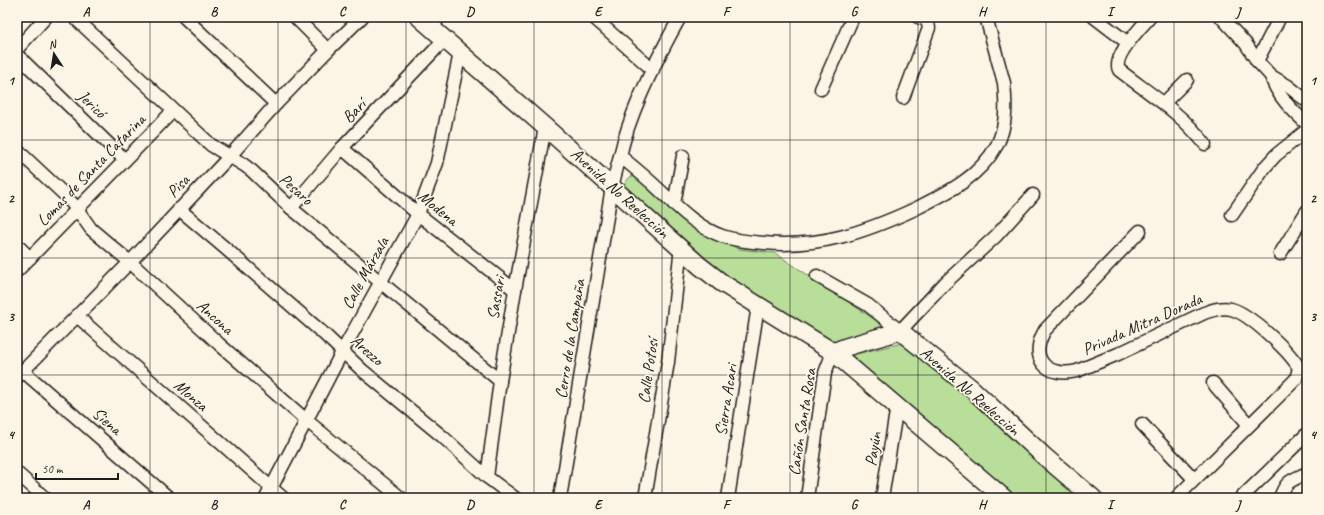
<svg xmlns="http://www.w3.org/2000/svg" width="1324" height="515" font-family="Caveat,sans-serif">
  <rect width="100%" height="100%" fill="#fcf5e5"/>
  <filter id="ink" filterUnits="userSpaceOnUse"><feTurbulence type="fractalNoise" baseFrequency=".025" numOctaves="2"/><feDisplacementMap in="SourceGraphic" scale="8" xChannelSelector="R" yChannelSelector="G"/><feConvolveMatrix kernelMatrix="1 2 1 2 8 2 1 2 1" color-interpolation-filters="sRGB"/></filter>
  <g filter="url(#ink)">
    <g fill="#b9de99" stroke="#6a7d5a">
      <path d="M634 175 703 232 739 249 775 253 889 329 832 343 715 268 624 186C626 180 628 178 634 175Z"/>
      <polygon points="907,342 1088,498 1018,498 851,355"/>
    </g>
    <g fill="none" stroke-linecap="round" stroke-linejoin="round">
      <defs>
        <g id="street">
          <polyline points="74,17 211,145 244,165 252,171 291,208 500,381"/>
          <polyline points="184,17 276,104"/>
          <polyline points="295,17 328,50"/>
          <polyline points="593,17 653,70"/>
          <polyline points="1094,17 1128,43"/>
          <path d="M1150 17C1141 27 1112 57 1119 70 1151 95 1180 112 1205 144"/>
          <polyline points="1221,17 1246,44 1257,61 1271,76 1288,86 1307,101"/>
          <polyline points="432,28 439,17"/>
          <polyline points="17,49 46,17"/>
          <polyline points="17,55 125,160"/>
          <polyline points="1257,61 1280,17"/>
          <path d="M1271 76C1277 96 1292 110 1307 124"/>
          <polyline points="821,89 853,17"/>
          <polyline points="903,98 929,28 927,20 918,17"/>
          <polyline points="1164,103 1187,80"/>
          <polyline points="342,148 418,214 515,290"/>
          <polyline points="17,150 65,195 77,209 91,229 130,262 219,344 306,420 401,498"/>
          <path d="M620 156C630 110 657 58 680 17"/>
          <polyline points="674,204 683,156"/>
          <polyline points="291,208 342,148 445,39"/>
          <polyline points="179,209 225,248 324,334 362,370 443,437 487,477 515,498"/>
          <polyline points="1232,215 1265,167 1276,155 1307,130"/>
          <path d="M1140 231 1045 330C1028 359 1047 378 1077 371L1118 354 1204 313C1213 310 1221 307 1231 309 1249 313 1290 352 1299 368L1296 379 1176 498"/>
          <polyline points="17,245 30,258"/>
          <polyline points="1280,254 1307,211"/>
          <polyline points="17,271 173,111"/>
          <polyline points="817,276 868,305 900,331 945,283 996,236 1033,195"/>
          <polyline points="77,316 283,498"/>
          <polyline points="23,371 169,498"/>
          <polyline points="17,377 130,262 230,156 276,104 328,50 362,17"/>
          <polyline points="1213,383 1249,425"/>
          <polyline points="1142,424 1194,479"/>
          <polyline points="17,473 45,498"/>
          <polyline points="487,477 500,381 515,290 545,127"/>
          <polyline points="266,498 342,352 418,214 437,163 460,53"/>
          <path d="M560 498 612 187 620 156C631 165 642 174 653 184 674 203 694 226 722 236 736 241 750 242 764 243 820 248 865 232 915 209 947 193 979 178 997 145 1007 125 1006 104 1004 83L986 17"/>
          <polyline points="645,498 668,362 681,247"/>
          <polyline points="728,498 758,306"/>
          <polyline points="807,498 825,373 833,352"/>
          <polyline points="882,498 897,406"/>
          <polyline points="1241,498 1307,434"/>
          <path d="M1280 498C1286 480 1291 481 1307 473"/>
        </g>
        <g id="secondary">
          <polyline points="419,17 545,127 700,266 722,283 833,352 1004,498"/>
          <polyline points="833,352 846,347 900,331 971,388 1045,457 1093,498"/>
        </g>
      </defs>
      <use href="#street" stroke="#1c1c1c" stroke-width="15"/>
      <use href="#secondary" stroke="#1c1c1c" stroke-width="20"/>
      <use href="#street" stroke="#fcf5e5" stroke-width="12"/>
      <use href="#secondary" stroke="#fcf5e5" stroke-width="17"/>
    </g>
  </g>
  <path fill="none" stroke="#1c1c1c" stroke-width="1" stroke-opacity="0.55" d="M150 17V498M278 17V498M406 17V498M534 17V498M662 17V498M790 17V498M918 17V498M1046 17V498M1174 17V498M17 140H1307M17 258H1307M17 375H1307"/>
  <g text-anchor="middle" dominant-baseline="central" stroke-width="3.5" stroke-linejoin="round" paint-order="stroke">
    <g font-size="17" fill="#1c1c1c" stroke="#fcf5e5">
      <text transform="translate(92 104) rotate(44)">Jericó</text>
      <text transform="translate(354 111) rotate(-47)">Barí</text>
      <text transform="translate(91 170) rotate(-46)">Lomas de Santa Catarina</text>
      <text transform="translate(178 186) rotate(-46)">Pisa</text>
      <text transform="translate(296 189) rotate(42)">Pesaro</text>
      <text transform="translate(620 193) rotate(42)">Avenida No Reelección</text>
      <text transform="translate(438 208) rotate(39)">Modena</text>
      <text transform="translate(365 273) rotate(-61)">Calle Márzala</text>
      <text transform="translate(496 298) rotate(-80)">Sassari</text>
      <text transform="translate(215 317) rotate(42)">Ancona</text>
      <text transform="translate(1142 324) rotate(-24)">Privada Mitra Dorada</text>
      <text transform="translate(570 339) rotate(-81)">Cerro de la Campaña</text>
      <text transform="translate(367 350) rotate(42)">Arezzo</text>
      <text transform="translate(648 371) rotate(-82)">Calle Potosí</text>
      <text transform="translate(970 391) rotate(41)">Avenida No Reelección</text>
      <text transform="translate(191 395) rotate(41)">Monza</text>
      <text transform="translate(726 400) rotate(-81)">Sierra Acari</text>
      <text transform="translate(107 421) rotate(41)">Siena</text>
      <text transform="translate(802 422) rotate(-81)">Cañón Santa Rosa</text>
      <text transform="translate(873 449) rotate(-81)">Payún</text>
    </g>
  </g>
  <rect width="1324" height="515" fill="none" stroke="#fcf5e5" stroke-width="44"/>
  <g transform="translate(54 54) rotate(348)" stroke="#fcf5e5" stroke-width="3" paint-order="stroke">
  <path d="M0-3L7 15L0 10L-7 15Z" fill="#1c1c1c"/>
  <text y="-6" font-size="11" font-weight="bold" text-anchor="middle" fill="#1c1c1c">N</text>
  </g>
  <path d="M36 473v6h82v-6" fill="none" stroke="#1c1c1c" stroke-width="2"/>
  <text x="42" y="473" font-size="12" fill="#1c1c1c" stroke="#fcf5e5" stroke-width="3" paint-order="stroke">50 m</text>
  <rect x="22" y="22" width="1280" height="471" fill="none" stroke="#1c1c1c" stroke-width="1.5"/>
  <g font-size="13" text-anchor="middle" font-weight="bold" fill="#1c1c1c">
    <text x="86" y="16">A</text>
    <text x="214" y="16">B</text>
    <text x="342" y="16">C</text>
    <text x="470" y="16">D</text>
    <text x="598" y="16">E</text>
    <text x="726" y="16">F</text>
    <text x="854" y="16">G</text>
    <text x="982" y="16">H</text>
    <text x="1110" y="16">I</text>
    <text x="1238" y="16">J</text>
    <text x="11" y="85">1</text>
    <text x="1313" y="85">1</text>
    <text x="11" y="203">2</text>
    <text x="1313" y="203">2</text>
    <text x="11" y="321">3</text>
    <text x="1313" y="321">3</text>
    <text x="11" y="439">4</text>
    <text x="1313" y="439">4</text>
    <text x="86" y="509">A</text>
    <text x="214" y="509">B</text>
    <text x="342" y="509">C</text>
    <text x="470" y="509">D</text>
    <text x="598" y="509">E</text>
    <text x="726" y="509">F</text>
    <text x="854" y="509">G</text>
    <text x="982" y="509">H</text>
    <text x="1110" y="509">I</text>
    <text x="1238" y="509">J</text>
  </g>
</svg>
